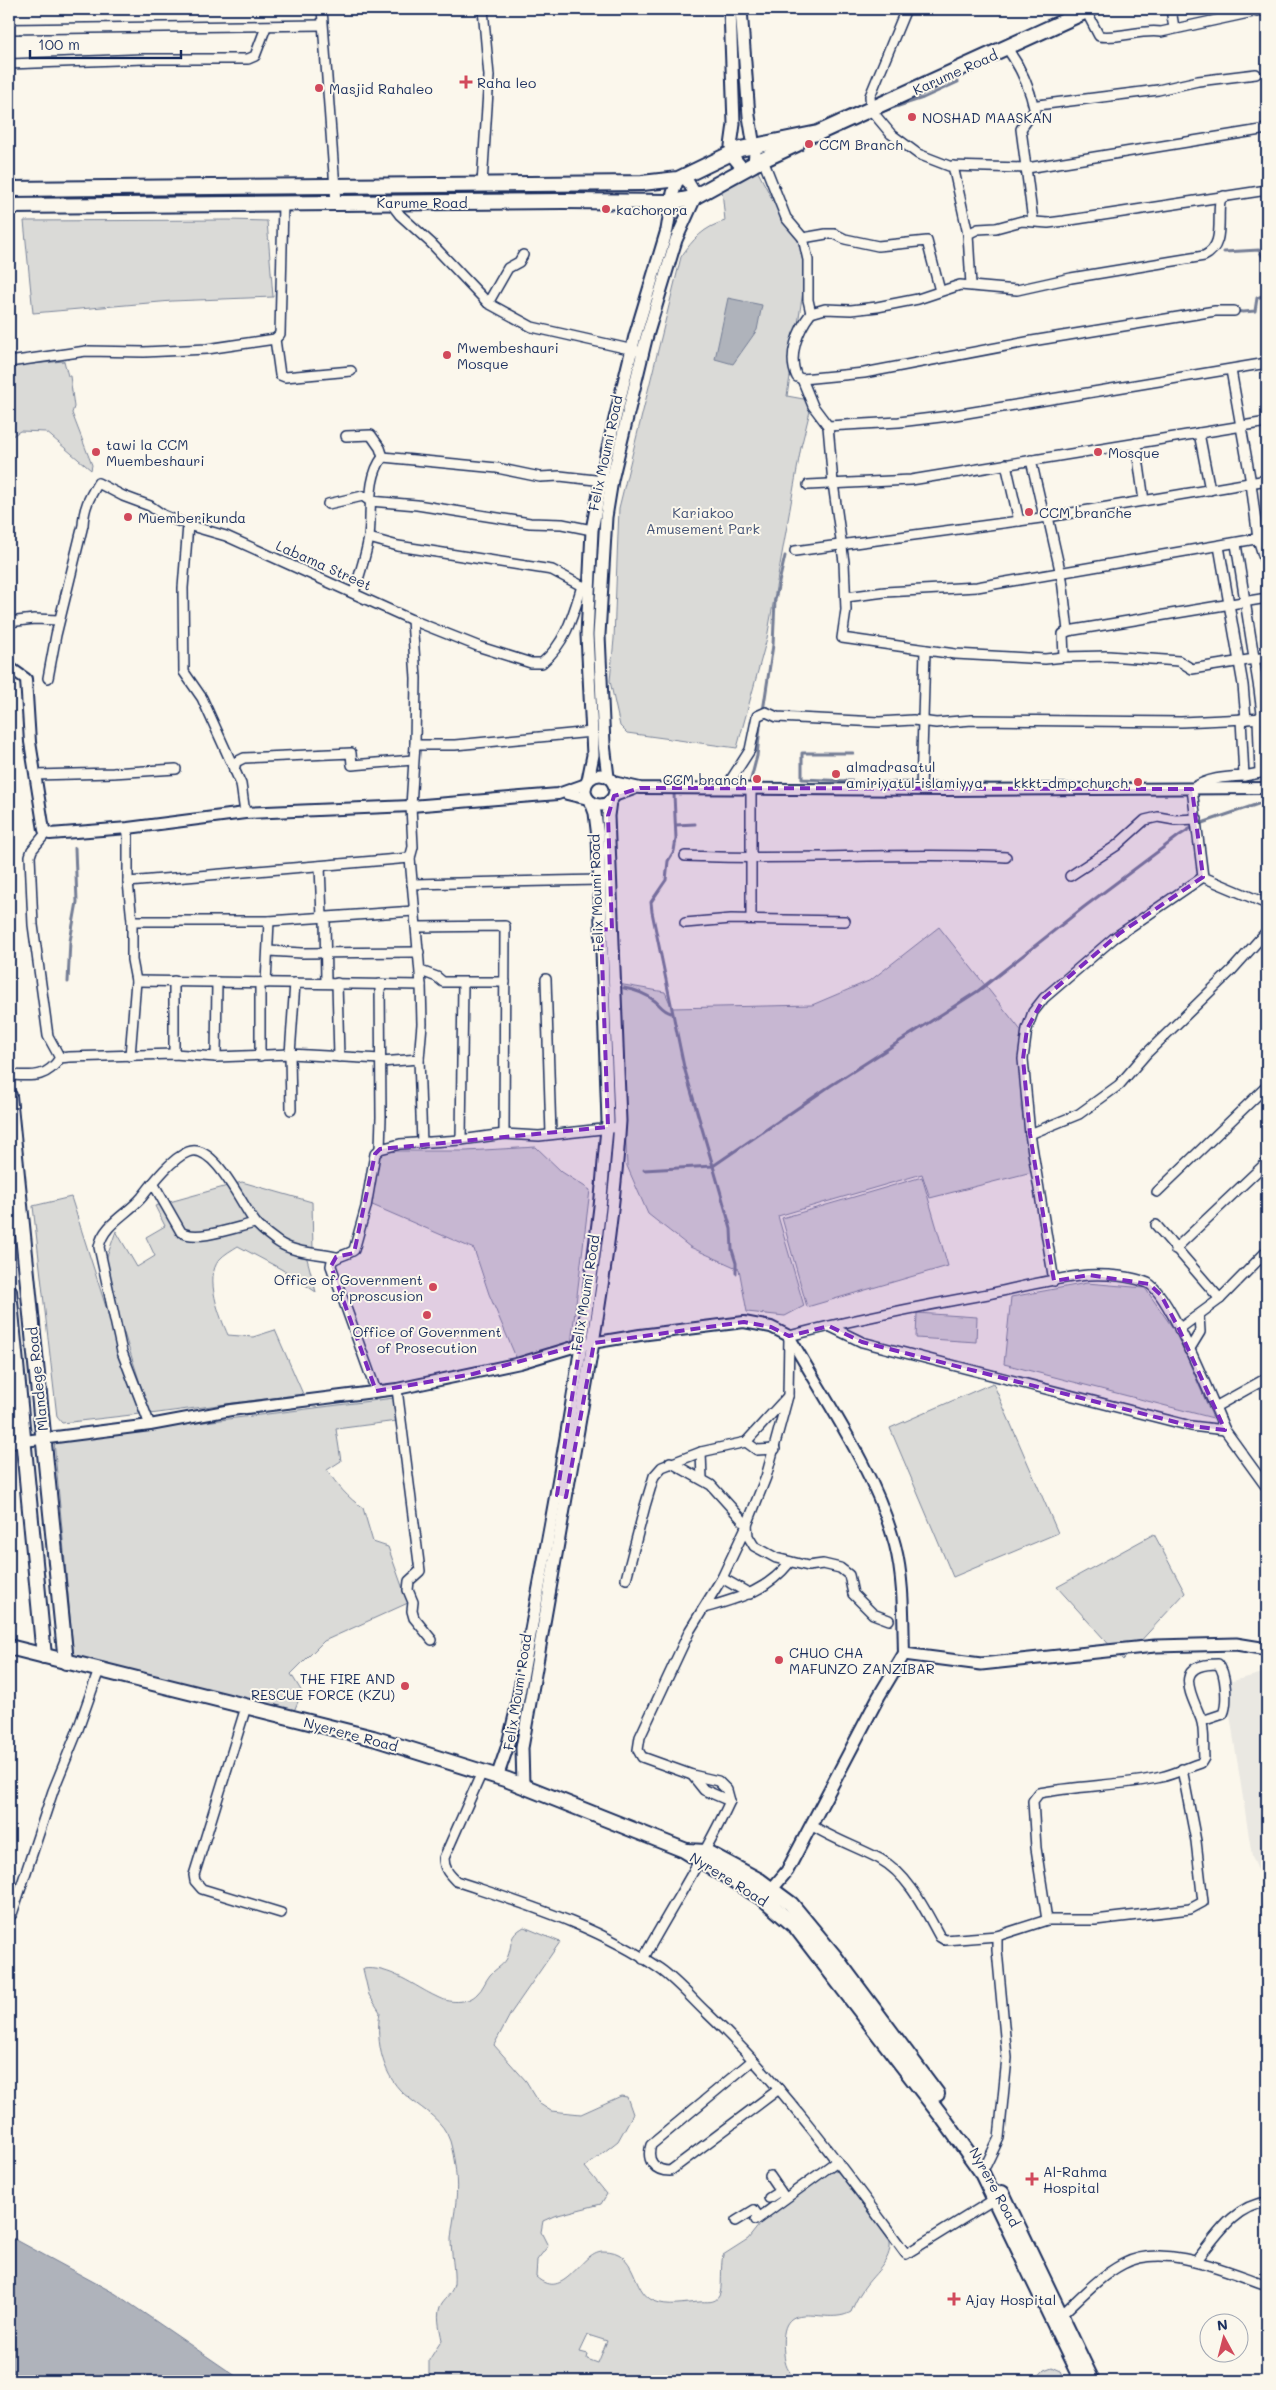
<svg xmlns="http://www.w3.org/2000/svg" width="1276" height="2390" font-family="Mali,sans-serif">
  <rect width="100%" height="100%" fill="#fbf7ec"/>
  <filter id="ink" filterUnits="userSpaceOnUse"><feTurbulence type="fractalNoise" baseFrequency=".02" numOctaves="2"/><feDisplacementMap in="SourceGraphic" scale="10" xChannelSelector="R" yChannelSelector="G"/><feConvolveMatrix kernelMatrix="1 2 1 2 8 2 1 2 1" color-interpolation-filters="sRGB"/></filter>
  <g filter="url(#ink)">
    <polygon fill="#eae8e2" points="1267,1672 1267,1880 1262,1880 1252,1856 1225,1683"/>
    <g fill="#dadad7" stroke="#7a849a" fill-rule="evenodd">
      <path d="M757 170 782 218 800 243 803 263 805 278 787 396 809 400 810 411 801 447 767 638 737 748 627 733 620 726 610 681 614 639 619 508 681 257C693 239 704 227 725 221L722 190Z"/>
      <polygon points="229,220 267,221 273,297 172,301 33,313 24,221"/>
      <polygon points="64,361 68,376 70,376 74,407 72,413 92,465 91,470 46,432 20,431 9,438 9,366"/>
      <polygon points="939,927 1023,1033 1021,1107 1032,1172 930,1198 922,1174 778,1216 804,1306 785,1316 747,1312 739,1269 690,1247 648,1214 627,1166 618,984 665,992 672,1008 812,1005 871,980"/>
      <polygon points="536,1147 562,1172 590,1190 571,1344 518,1362 489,1294 474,1249 370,1204 377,1156 388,1151 466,1151"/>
      <polygon points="922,1177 948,1266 807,1307 782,1218"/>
      <path d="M242 1182 312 1202 313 1251 306 1255 316 1292 281 1269 238 1246C232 1250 224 1254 219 1260 204 1278 220 1317 228 1335L253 1337 275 1330 303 1394 150 1414 103 1268 116 1231 137 1267 155 1256 146 1237 165 1226 155 1206Z"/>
      <polygon points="71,1197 140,1414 62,1423 57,1417 33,1206"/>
      <polygon points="1087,1283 1145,1288 1177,1334 1213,1418 1004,1364 1011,1297"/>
      <polygon points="917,1313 977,1317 976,1342 916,1338"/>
      <polygon points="993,1383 1058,1533 953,1577 890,1428"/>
      <path d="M394 1398 397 1421 336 1429 341 1461 327 1470C337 1485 348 1498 363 1508L373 1542 388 1547 408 1603 324 1641 291 1674 302 1692 292 1716 74 1661 54 1441Z"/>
      <polygon points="1154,1534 1185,1593 1123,1660 1057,1587"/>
      <path d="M524 1927 560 1942 511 2013 494 2045 526 2081 540 2104 551 2111 581 2114 621 2096 627 2097 633 2114 618 2141 585 2167 607 2194 601 2204 554 2216 543 2221 541 2232 548 2246 537 2260 536 2277C565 2303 580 2251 603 2251 639 2250 630 2291 654 2301 668 2307 684 2303 699 2302 706 2301 715 2304 719 2296 723 2290 720 2266 723 2255L748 2239 763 2220 832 2168 840 2174 890 2241C892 2263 872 2274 862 2291 857 2298 854 2305 851 2312 824 2328 777 2290 784 2354 785 2364 787 2372 796 2377H808L813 2381H429V2360L442 2340C440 2329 435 2313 442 2303 447 2296 452 2293 454 2284 455 2270 451 2253 451 2239 452 2226 455 2214 456 2201 458 2182 455 2159 450 2141 443 2120 425 2111 409 2098 383 2079 375 2042 380 2012L369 1995 363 1969C389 1965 415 1987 437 1997 448 2003 468 2004 477 1994 483 1989 485 1981 490 1975 496 1968 505 1965 508 1956 513 1942 508 1936 524 1927ZM588 2335 607 2341 598 2363 587 2359 588 2354 580 2352Z"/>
      <polygon points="1052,2367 1061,2371 1066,2381 1034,2381 1044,2370"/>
    </g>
    <g fill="#afb3bb" stroke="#747e96">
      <polygon points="728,298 762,305 757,330 733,364 715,359"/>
      <polygon points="9,2236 116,2294 243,2381 9,2381"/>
    </g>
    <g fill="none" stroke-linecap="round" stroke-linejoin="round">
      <g stroke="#747e96" stroke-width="3">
        <polyline points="880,112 923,98 958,82"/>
        <polyline points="1224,252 1259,250 1267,265"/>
        <polyline points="1235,311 1243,312 1255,311 1257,298 1265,295"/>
        <polyline points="763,711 773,645 775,600 785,556"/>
        <polyline points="853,753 802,753 802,779 871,782 978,783 992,785"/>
        <polyline points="750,783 757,756 761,717"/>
        <polyline points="676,825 695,824"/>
        <polyline points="68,982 70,941 77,902 75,848"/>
        <path d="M624 988C636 990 645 993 655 1001 661 1006 663 1011 671 1013"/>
        <polyline points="644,1170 713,1166 684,1067 652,912 651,902 666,880 668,861 674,851 676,839 674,794"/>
        <polyline points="736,1273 736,1263 732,1250 731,1229 713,1166 830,1086 978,991 1084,907 1180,835 1196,825 1267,801"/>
      </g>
      <defs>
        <g id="minor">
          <polyline points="322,9 336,202"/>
          <polyline points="906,9 870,96 871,110 891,134 918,154 949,166 1027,168 1267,129"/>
          <polyline points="1171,9 1174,28"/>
          <path d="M1086 11 1099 36C1120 39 1140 29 1161 32L1267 9"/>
          <polyline points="9,29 322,25"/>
          <path d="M1007 48C1021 68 1029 85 1034 108"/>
          <polyline points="9,64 144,59 248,59 255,56 266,27"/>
          <path d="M763 160 786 218 803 238 808 260V300L811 313 825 309 851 310 877 307 918 299 960 285 1017 290 1071 278 1204 256C1225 246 1217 221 1220 201L1224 196"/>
          <polyline points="953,166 968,234"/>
          <polyline points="482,184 489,76 483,9"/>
          <polyline points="390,202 400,215 431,243 488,303 532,327 638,351"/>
          <polyline points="1033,221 1021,129 1038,105 1158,90 1198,81 1256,74"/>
          <polyline points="803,238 826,234 835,234 845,239 878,246 927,241 940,291"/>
          <polyline points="971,285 968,234 978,229 996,228 1022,221 1048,223 1064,221 1267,190"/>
          <polyline points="488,303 508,268 519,262 523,255"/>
          <path d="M811 313C798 330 787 356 797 377L802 379 864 373 1032 341 1215 311H1234"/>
          <polyline points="275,339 280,375 285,377 351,371"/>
          <polyline points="9,362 86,351 144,352 207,349 275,339 280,334 283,204"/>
          <polyline points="1231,370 1251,483 1258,539 1267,568"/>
          <polyline points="802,379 813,406 828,426 833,483 844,562 846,610 842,638 955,654 1045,659 1064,657"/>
          <polyline points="828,426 899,422 949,416 1267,363"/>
          <polyline points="1199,433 1210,490"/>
          <polyline points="346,436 371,435 380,448 383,457"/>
          <polyline points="1136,443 1144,501"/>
          <polyline points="383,457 497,468 540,477 560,476 595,480 600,484"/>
          <polyline points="1031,460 1043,512 1048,517 1062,579 1068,631"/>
          <polyline points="1006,464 1019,521"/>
          <polyline points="808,485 911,480 1267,422"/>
          <polyline points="328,504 363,496 370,501 417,505 530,523 562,524 592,530"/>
          <polyline points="188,525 183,588 184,672 202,698 241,784 245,813"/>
          <polyline points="369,538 398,546 552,570 582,586 586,586"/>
          <polyline points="1236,544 1259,689 1262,714 1258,719 1260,773 1244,776"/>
          <polyline points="1219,546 1243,685 1246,719"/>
          <polyline points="795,551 1048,517 1267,480"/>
          <path d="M354 593C359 575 366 556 369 537 372 512 366 478 383 457"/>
          <polyline points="846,597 885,592 977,587 1267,537"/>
          <polyline points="1267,598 1068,631 1063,634 1064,657 1108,656 1179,661 1192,669 1267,657"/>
          <polyline points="9,622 34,619 59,620"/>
          <path d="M48 678 56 635 83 525C84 507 89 498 98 483L123 496 150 506 163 515 188 525 226 536 412 620 480 647 531 663H542C566 643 573 615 582 586"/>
          <polyline points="415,745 455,745 592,732"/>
          <polyline points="234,770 236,762 244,758 351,753 352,765 413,760"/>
          <polyline points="35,775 113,773 176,769"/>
          <polyline points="729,788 732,778 750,750 757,716 766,712 777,717 879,722 913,720 936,723 972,720 1181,722 1267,718"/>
          <polyline points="751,789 751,919"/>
          <polyline points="921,790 925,650"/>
          <polyline points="128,828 128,882 132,921 132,960 136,981 130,1056"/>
          <polyline points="46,833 32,850 30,856 33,925 48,1036 60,1058"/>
          <path d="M685 856C792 861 899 852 1006 857"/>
          <polyline points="320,866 322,917"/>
          <polyline points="1070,876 1116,846 1145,820 1158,817 1175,820 1197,819"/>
          <path d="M1203 877 1192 789C1207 778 1225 777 1244 776L1241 719"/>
          <polyline points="1203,877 1267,904"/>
          <polyline points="128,882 410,858"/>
          <polyline points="412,884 599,880"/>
          <polyline points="325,917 326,983"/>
          <polyline points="132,921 269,921 414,911"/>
          <polyline points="685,923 731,919 845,921"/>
          <polyline points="417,927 505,926 504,1134"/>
          <polyline points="269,951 302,953 419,952"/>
          <polyline points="421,971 437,977 443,982 505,982"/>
          <polyline points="546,979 551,1134"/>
          <polyline points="136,981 421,985 410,858 413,847 411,806 415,745 416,678 412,620"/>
          <polyline points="174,981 174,1054"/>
          <polyline points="266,983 269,921"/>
          <polyline points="295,983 290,1054 381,1059"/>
          <polyline points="337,983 339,1057"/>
          <polyline points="260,1056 260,983"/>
          <polyline points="216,1057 217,982"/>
          <polyline points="419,1059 422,1143"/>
          <polyline points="381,1062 419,1059 422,1024 421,985"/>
          <path d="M9 1075C32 1076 46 1079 60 1058L69 1057 174 1054 216 1057 290 1054 291 1110"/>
          <polyline points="1030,1134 1079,1114 1119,1085 1146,1054 1232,970 1267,931"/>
          <polyline points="461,1140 463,983"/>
          <polyline points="380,1149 381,1117 380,984"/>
          <path d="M153 1183 181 1232C197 1242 236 1227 255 1223"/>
          <polyline points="1157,1192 1267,1086"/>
          <polyline points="1156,1225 1220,1299 1267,1251"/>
          <polyline points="1175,1249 1267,1162"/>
          <polyline points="1054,1281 1030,1134 1023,1059 1027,1029 1033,1012 1044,998 1114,938 1203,877"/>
          <polyline points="1179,1329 1220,1299"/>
          <polyline points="1189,1350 1200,1332 1199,1315"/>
          <polyline points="397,1389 420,1571 409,1581 408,1590 413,1602 412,1611 414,1618 432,1640"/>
          <path d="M376 1391 331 1266 332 1261C339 1255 348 1255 354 1250L366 1207 375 1154 380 1149 400 1144 461 1140 504 1134 539 1136 620 1127"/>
          <polyline points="1215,1407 1267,1378"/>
          <path d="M150 1425 122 1352 99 1247C103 1224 128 1214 142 1197 153 1183 172 1158 188 1152 214 1141 242 1206 255 1222 260 1229 270 1236 278 1242 294 1253 317 1253 336 1257"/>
          <polyline points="1225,1430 1267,1488"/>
          <polyline points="746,1442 757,1450 775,1449"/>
          <polyline points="701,1452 702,1479"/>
          <polyline points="670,1462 711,1485 747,1525 748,1536 754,1546 776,1558 808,1566 823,1564 840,1568 849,1575 853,1594 873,1614 889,1620"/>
          <polyline points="722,1578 750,1594"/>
          <polyline points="626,1579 645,1506 654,1476 662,1467 701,1452 746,1442 788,1396"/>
          <path d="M704 1608C739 1598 766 1592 790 1562"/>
          <polyline points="246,1707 194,1875 195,1881 202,1889 281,1913"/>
          <path d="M482 1772 444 1858C444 1869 449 1874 456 1881 527 1905 598 1926 660 1969 677 1981 692 1999 707 2013 783 2085 844 2170 906 2254L998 2197"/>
          <polyline points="692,1775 704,1790 730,1801"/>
          <path d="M811 1825C833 1839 857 1847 880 1859 909 1875 925 1910 940 1937L945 1940 997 1936 1047 1920H1095L1190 1909 1203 1902 1196 1841 1182 1769"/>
          <polyline points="9,1917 12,1914 53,1791 77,1732 99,1670"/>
          <path d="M1047 1920 1036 1848 1033 1801 1039 1793C1080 1785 1121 1786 1161 1777 1175 1774 1188 1767 1201 1763L1204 1758C1203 1746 1205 1730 1201 1719 1192 1695 1171 1664 1218 1664 1226 1672 1228 1703 1223 1714L1202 1721"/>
          <path d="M643 1959C672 1906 705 1856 730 1801L727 1790 718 1781 692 1775 642 1757 638 1750 640 1737 690 1630 722 1578 747 1525 766 1477 788 1396 789 1336C855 1319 921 1306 988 1294 1021 1287 1055 1278 1088 1275 1106 1274 1132 1276 1148 1283 1170 1294 1213 1403 1225 1430L1191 1426 862 1342 829 1326"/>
          <path d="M753 2060 651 2145C646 2160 654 2171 670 2171L779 2089"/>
          <polyline points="986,2165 999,2138 1007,2058 997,1950 997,1936"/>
          <polyline points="770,2176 785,2198"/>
          <polyline points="769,2198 780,2191"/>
          <polyline points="756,2220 837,2161"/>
          <polyline points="736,2221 754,2210 759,2217"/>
          <path d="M1196 2261C1216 2237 1233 2206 1267 2202"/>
          <path d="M1058 2318C1079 2299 1098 2277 1123 2264 1165 2242 1226 2271 1267 2285"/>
        </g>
        <g id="tertiary">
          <polyline points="9,667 26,679 30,742 44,830 50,834 128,828 245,813 411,806 558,794 586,784"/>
          <polyline points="613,782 640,788 944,790 1267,788"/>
          <polyline points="567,794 588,799"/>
          <polyline points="614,796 634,789"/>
          <path d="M9 1443 150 1425 231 1410 397 1389 520 1363 580 1345 640 1335 744 1322 771 1327 789 1336C827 1403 875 1470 895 1545 904 1580 903 1618 904 1654"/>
        </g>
        <g id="secondary">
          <polyline points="730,9 734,124 731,146 734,158 744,170"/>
          <polyline points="741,9 749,116 755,153 754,164"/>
          <circle cx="600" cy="790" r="15"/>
          <polyline points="608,777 604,744 599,635 606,517 612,480 646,339 676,240 694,200 694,192 685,177"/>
          <polyline points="588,780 593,755 587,635 592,530 606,456 635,336 667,230 673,193 678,179"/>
          <path d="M497 1777 507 1748 515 1715C546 1549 579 1383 599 1215 603 1184 604 1152 608 1121L598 837 595 813 591 802"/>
          <path d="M523 1785 522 1748C539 1651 556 1554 573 1458 593 1346 613 1234 620 1121L608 816 610 801"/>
          <polyline points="767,1895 787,1871 879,1696 904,1654 981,1664 1155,1646 1236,1644 1267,1649"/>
        </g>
        <g id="primary">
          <polyline points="9,189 642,183 678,179 740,149 818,133 1091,9"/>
          <polyline points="9,206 563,201 672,202 692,198 754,164 797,144"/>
          <polyline points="9,1096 66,1662"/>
          <polyline points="9,1291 44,1656"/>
          <polyline points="9,1647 373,1738 508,1780 684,1850 764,1899 796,1927 943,2118 981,2171 1082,2381"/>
          <polyline points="687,1851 706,1852 760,1881 791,1904 834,1956 937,2094"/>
          <polyline points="1002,2193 1092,2381"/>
        </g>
      </defs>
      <use href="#minor" stroke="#1b2f5e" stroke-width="12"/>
      <use href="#tertiary" stroke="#1b2f5e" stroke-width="14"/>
      <use href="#secondary" stroke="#1b2f5e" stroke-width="15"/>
      <use href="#primary" stroke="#1b2f5e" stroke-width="18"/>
      <use href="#minor" stroke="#fbf7ec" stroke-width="9"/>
      <use href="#tertiary" stroke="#fbf7ec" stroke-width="10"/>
      <use href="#secondary" stroke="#fbf7ec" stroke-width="11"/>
      <use href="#primary" stroke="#fbf7ec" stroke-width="14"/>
    </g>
  </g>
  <path fill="#7b2cbf" fill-opacity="0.2" stroke="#7b2cbf" stroke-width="4" stroke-dasharray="10 6" stroke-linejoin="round" d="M640 788 1192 789 1203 877 1120 933 1044 998 1027 1029 1023 1059 1030 1134 1054 1281 1089 1275 1149 1284 1161 1295 1179 1329 1225 1430 1191 1426 862 1342 829 1326 789 1336 771 1327 744 1322 594 1343 566 1497 557 1495 580 1345 473 1374 376 1391 331 1266 336 1257 354 1253 375 1154 380 1149 608 1127 601 929 612 930 608 816 614 796Z"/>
  <g fill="#d1495b" stroke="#fbf7ec" stroke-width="2">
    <path d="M463.5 74.5h5v5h5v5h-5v5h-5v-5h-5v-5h5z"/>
    <circle cx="319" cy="88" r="5"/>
    <circle cx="912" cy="117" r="5"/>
    <circle cx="809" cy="144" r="5"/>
    <circle cx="606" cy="209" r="5"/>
    <circle cx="447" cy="355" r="5"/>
    <circle cx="96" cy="452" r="5"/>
    <circle cx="1098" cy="452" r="5"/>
    <circle cx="1029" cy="512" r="5"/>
    <circle cx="128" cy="517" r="5"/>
    <circle cx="836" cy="774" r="5"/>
    <circle cx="757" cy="779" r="5"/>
    <circle cx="1138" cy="782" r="5"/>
    <circle cx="433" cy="1287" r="5"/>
    <circle cx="427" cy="1315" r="5"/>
    <circle cx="779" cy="1660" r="5"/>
    <circle cx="405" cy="1686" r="5"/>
    <path d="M1029.5 2171.5h5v5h5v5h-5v5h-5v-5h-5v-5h5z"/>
    <path d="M951.5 2291.5h5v5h5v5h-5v5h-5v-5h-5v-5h5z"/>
  </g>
  <g text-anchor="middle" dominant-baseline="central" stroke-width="4" stroke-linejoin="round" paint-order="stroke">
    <g font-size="14" fill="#1b2f5e" stroke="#fbf7ec">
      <text transform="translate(955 72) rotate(-24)">Karume Road</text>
      <text x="422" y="202">Karume Road</text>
      <text transform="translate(605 453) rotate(-78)">Felix Moumi Road</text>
      <text transform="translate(324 565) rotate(24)">Labama Street</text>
      <text transform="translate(596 893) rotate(-92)">Felix Moumi Road</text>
      <text transform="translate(585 1293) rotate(-81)">Felix Moumi Road</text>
      <text transform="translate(37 1379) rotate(-96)">Mlandege Road</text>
      <text transform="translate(517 1692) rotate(-81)">Felix Moumi Road</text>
      <text transform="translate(351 1734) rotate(15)">Nyerere Road</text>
      <text transform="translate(729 1879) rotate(32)">Nyrere Road</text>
      <text transform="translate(995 2187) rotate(61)">Nyrere Road</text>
    </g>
    <g font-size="14" fill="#1b2f5e" stroke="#fbf7ec" text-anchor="start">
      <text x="477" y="82">Raha leo</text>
      <text x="329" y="88">Masjid Rahaleo</text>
      <text x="922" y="117">NOSHAD MAASKAN</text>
      <text x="819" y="144">CCM Branch</text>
      <text x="616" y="209">kachorora</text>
      <text x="457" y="347">Mwembeshauri<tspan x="457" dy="16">Mosque</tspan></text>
      <text x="106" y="444">tawi la CCM<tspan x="106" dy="16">Muembeshauri</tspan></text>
      <text x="1108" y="452">Mosque</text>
      <text x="1039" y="512">CCM branche</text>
      <text x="138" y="517">Muemberikunda</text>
      <text x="846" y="766">almadrasatul<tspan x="846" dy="16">amiriyatul-islamiyya</tspan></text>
      <text x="747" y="779" text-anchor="end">CCM branch</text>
      <text x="1128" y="782" text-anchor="end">kkkt-dmp church</text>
      <text x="423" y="1279" text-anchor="end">Office of Government<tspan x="423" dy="16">of proscusion</tspan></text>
      <text x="427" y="1331" text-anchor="middle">Office of Government<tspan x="427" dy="16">of Prosecution</tspan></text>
      <text x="789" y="1652">CHUO CHA<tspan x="789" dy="16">MAFUNZO ZANZIBAR</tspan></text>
      <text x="395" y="1678" text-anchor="end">THE FIRE AND<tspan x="395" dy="16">RESCUE FORCE (KZU)</tspan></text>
      <text x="1043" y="2171">Al-Rahma<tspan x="1043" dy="16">Hospital</tspan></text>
      <text x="965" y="2299">Ajay Hospital</text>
    </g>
    <g font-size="14" fill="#415176" stroke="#fbf7ec">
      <text x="703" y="512">Kariakoo<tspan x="703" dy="16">Amusement Park</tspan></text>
    </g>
  </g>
  <rect width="1276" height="2390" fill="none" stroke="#fbf7ec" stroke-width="30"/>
  <rect x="15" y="15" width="1246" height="2360" fill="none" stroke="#1b2f5e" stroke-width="2" filter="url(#ink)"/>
  <g transform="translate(1224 2338) rotate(353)"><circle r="24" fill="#fbf7ec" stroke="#a1a7b3"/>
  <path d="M0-4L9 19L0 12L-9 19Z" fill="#d1495b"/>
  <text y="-8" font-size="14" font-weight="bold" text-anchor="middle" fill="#1b2f5e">N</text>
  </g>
  <path d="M30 50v8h151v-8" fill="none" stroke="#1b2f5e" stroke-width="2.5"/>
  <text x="38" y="50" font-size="15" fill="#1b2f5e" stroke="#fbf7ec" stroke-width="4" paint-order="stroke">100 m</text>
</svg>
